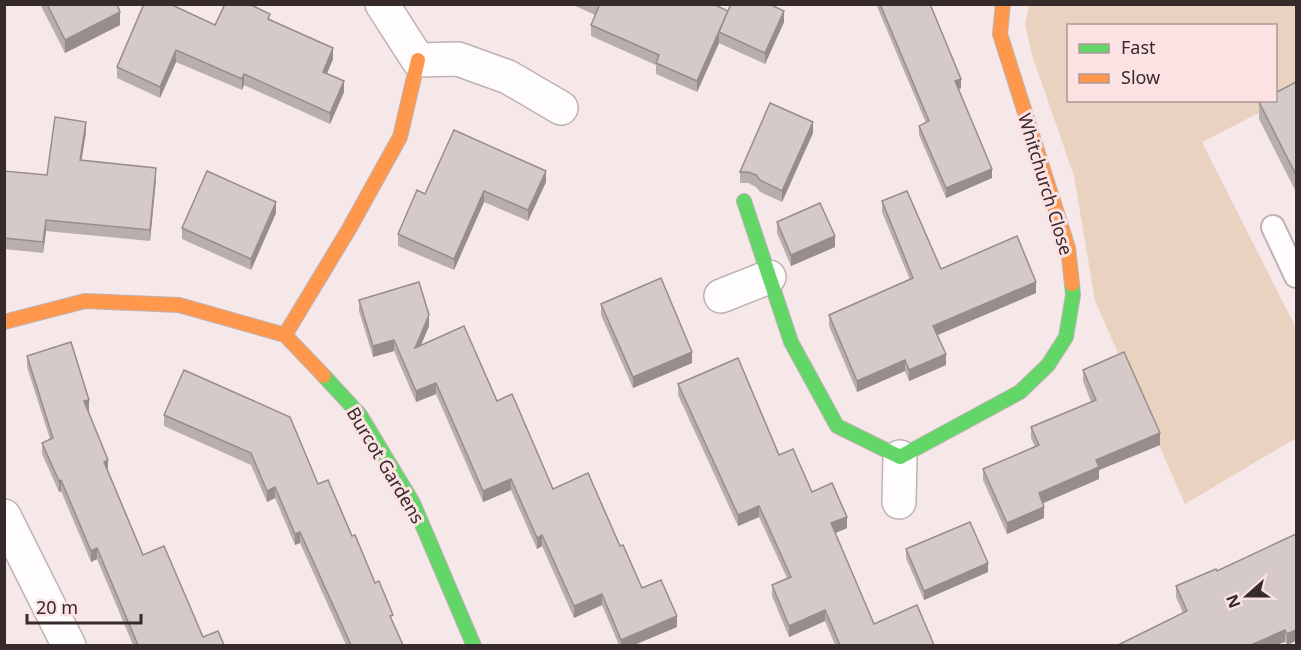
<svg xmlns="http://www.w3.org/2000/svg" width="1301" height="650" font-family="'Noto Sans',sans-serif">
  <rect width="100%" height="100%" fill="#f6e8e8"/>
  <path fill="#ead2c0" fill-rule="evenodd" d="M1029 5H1296V94L1202 142 1296 328V438L1185 504 1095 301 1074 176 1032 55 1025 24ZM1068 26H1276V100H1068Z"/>
  <g fill="none" stroke-linecap="round" stroke-linejoin="round">
    <defs>
      <polyline id="lane" points="1273,227 1296,276"/>
      <g id="street">
        <polyline points="382,4 418,60 458,59 508,77 561,108"/>
        <polyline points="721,296 769,277"/>
        <polyline points="899,502 900,457"/>
        <polyline points="4,516 69,646"/>
      </g>
      <g id="fast">
        <polyline points="744,201 791,342 837,426 900,457 1020,392 1048,365 1066,337 1073,295 1072,284"/>
        <polyline points="324,376 360,415 413,503 474,646"/>
      </g>
      <g id="slow">
        <polyline points="1003,4 1000,34 1068,248 1072,284"/>
        <polyline points="4,322 85,301 179,305 285,335 324,376"/>
        <polyline points="285,335 349,229 400,137 418,60"/>
      </g>
    </defs>
    <use href="#lane" stroke="#beb2b2" stroke-width="26"/>
    <use href="#street" stroke="#beb2b2" stroke-width="36"/>
    <use href="#fast" stroke="#beb2b2" stroke-width="16"/>
    <use href="#slow" stroke="#beb2b2" stroke-width="16"/>
    <use href="#lane" stroke="#fefcfc" stroke-width="22"/>
    <use href="#street" stroke="#fefcfc" stroke-width="33"/>
    <use href="#fast" stroke="#63d668" stroke-width="14"/>
    <use href="#slow" stroke="#ff974d" stroke-width="14"/>
  </g>
  <g fill="#b8aeac">
    <polygon points="40,4 117,4 120,25 65,53"/>
    <polygon points="571,4 713,4 728,11 784,22 765,64 719,43 697,92 656,74 656,65 591,36 591,25 595,15"/>
    <polygon points="876,4 931,4 931,8 961,88 959,89 992,178 946,198 919,135 919,126 926,123"/>
    <polygon points="270,20 333,59 327,73 344,92 330,124 244,85 242,90 176,62 160,98 117,78 117,67 215,25"/>
    <polygon points="1296,82 1295,190 1259,119 1259,102"/>
    <polygon points="86,132 81,160 156,179 150,241 46,231 43,253 4,249 4,171 47,175"/>
    <polygon points="813,133 782,202 760,192 756,187 748,183 740,183 740,172"/>
    <polygon points="546,182 528,221 484,202 454,270 398,246 398,234 425,194"/>
    <polygon points="882,201 941,269 1036,293 937,335 946,365 909,381 905,371 857,392 829,326 829,315 910,280 882,212"/>
    <polygon points="276,213 251,270 182,239 182,228"/>
    <polygon points="777,222 835,247 791,266 777,233"/>
    <polygon points="359,300 429,326 421,345 497,401 553,489 620,546 642,588 677,627 634,645 619,645 602,605 574,618 542,546 537,549 511,490 483,502 436,394 416,402 394,351 373,357 359,311"/>
    <polygon points="601,304 692,363 633,388 601,315"/>
    <polygon points="27,356 89,411 88,411 108,471 143,555 203,637 224,645 133,645 97,559 91,562 61,491 59,492 42,454 42,443 50,439 27,367"/>
    <polygon points="184,370 318,484 352,536 403,645 346,645 300,543 295,545 275,498 267,502 251,465 164,426 164,415"/>
    <polygon points="1083,370 1160,445 1099,470 1099,479 1043,503 1044,518 1007,534 983,480 983,469 1035,447 1031,438 1031,427 1091,402 1083,381"/>
    <polygon points="678,384 779,455 812,492 847,528 835,533 874,624 934,645 835,645 825,621 789,637 772,596 772,585 787,578 759,517 738,526 678,395"/>
    <polygon points="1296,534 1287,645 1285,642 1183,613 1176,597 1176,586 1217,571"/>
    <polygon points="906,549 988,572 924,600 906,558"/>
  </g>
  <g fill="#968d8c">
    <polygon points="728,11 719,32 719,43 697,92 697,81"/>
    <polygon points="784,11 784,22 765,64 765,53"/>
    <polygon points="120,12 120,25 65,53 65,40"/>
    <polygon points="333,48 333,59 323,83 323,72"/>
    <polygon points="176,50 176,62 160,98 160,87"/>
    <polygon points="244,74 244,85 242,90 242,79"/>
    <polygon points="961,79 961,88 955,91 955,81"/>
    <polygon points="344,81 344,92 330,124 330,113"/>
    <polygon points="86,122 86,132 80,171 80,160"/>
    <polygon points="813,122 813,133 782,202 782,191"/>
    <polygon points="156,168 156,179 150,241 150,230"/>
    <polygon points="992,169 992,178 946,198 946,188"/>
    <polygon points="546,171 546,182 528,221 528,210"/>
    <polygon points="1296,172 1296,190 1295,190 1295,173"/>
    <polygon points="484,191 484,202 454,270 454,259"/>
    <polygon points="276,202 276,213 251,270 251,259"/>
    <polygon points="46,220 46,231 43,253 43,242"/>
    <polygon points="835,236 835,247 791,266 791,255"/>
    <polygon points="1036,282 1036,293 933,337 933,326"/>
    <polygon points="429,315 429,326 415,359 415,348"/>
    <polygon points="394,340 394,351 373,357 373,346"/>
    <polygon points="692,352 692,363 633,388 633,377"/>
    <polygon points="946,354 946,365 909,381 909,370"/>
    <polygon points="905,360 905,371 857,392 857,381"/>
    <polygon points="436,383 436,394 416,402 416,391"/>
    <polygon points="89,400 89,411 84,412 84,401"/>
    <polygon points="1160,433 1160,445 1099,470 1099,479 1039,505 1039,493 1096,460"/>
    <polygon points="108,460 108,471 104,462"/>
    <polygon points="511,479 511,490 483,502 483,491"/>
    <polygon points="61,480 61,491 59,492 59,481"/>
    <polygon points="275,487 275,498 267,502 267,491"/>
    <polygon points="759,506 759,517 738,526 738,515"/>
    <polygon points="1044,507 1044,518 1007,534 1007,523"/>
    <polygon points="847,517 847,528 831,535 831,523"/>
    <polygon points="300,532 300,543 295,545 295,534"/>
    <polygon points="542,535 542,546 537,549 537,538"/>
    <polygon points="97,548 97,559 91,562 91,551"/>
    <polygon points="988,563 988,572 924,600 924,591"/>
    <polygon points="602,594 602,605 574,618 574,606"/>
    <polygon points="825,610 825,621 789,637 789,626"/>
    <polygon points="677,616 677,627 634,645 621,645 621,640"/>
    <polygon points="1285,630 1285,642 1276,645 1251,645"/>
    <polygon points="1296,630 1296,641 1287,645 1287,634"/>
  </g>
  <g fill="#d6cac8" stroke="#968d8c" stroke-width="1.5">
    <polygon points="47,4 117,4 120,12 65,40"/>
    <polygon points="144,4 170,4 215,25 225,4 249,4 270,14 268,19 333,48 323,72 344,81 330,113 244,74 242,79 176,50 160,87 117,67"/>
    <polygon points="596,4 713,4 728,11 697,81 656,63 659,55 591,25 599,6"/>
    <polygon points="731,4 769,4 784,11 765,53 719,32"/>
    <polygon points="880,4 930,4 961,79 955,81 992,169 946,188 919,126 929,121"/>
    <polygon points="1296,82 1296,172 1295,173 1259,102 1261,100 1275,100 1275,93"/>
    <polygon points="770,103 813,122 782,191 760,180 756,175 748,172 740,172"/>
    <polygon points="55,117 86,122 80,160 156,168 150,230 46,220 43,242 4,238 4,171 47,175"/>
    <polygon points="454,130 546,171 528,210 484,191 454,259 398,234 417,190 425,194"/>
    <polygon points="207,171 276,202 251,259 182,228"/>
    <polygon points="907,191 941,269 1017,236 1036,282 933,326 946,354 909,370 905,360 857,381 829,315 913,278 882,201"/>
    <polygon points="820,203 835,236 791,255 777,222"/>
    <polygon points="661,278 692,352 633,377 601,304"/>
    <polygon points="419,282 429,315 415,348 464,326 497,401 512,394 553,489 588,473 620,546 623,545 642,588 661,580 677,616 621,640 602,594 574,606 542,535 537,538 511,479 483,491 436,383 416,391 394,340 373,346 359,300"/>
    <polygon points="71,342 89,400 84,401 108,460 104,462 143,555 164,546 203,637 218,631 224,645 138,645 97,548 91,551 61,480 59,481 42,443 53,438 27,356"/>
    <polygon points="1124,352 1160,433 1096,460 1099,467 1039,493 1044,507 1007,523 983,469 1039,445 1031,427 1096,400 1083,370"/>
    <polygon points="738,358 779,455 793,449 812,492 832,483 847,517 831,523 874,624 917,605 934,645 840,645 825,610 789,626 772,585 791,577 759,506 738,515 678,384"/>
    <polygon points="184,370 290,417 318,484 328,480 352,536 355,535 375,583 379,581 393,615 390,616 403,645 351,645 300,532 295,534 275,487 267,491 251,453 164,415"/>
    <polygon points="970,522 988,563 924,591 906,549"/>
    <polygon points="1296,534 1296,630 1287,634 1285,630 1251,645 1118,645 1187,611 1176,586 1216,569 1217,571"/>
  </g>
  <g text-anchor="middle" dominant-baseline="central" stroke-width="6" stroke-linejoin="round" paint-order="stroke">
    <g font-size="18" fill="#362a2a" stroke="#fce2e2">
      <text transform="translate(1046 184) rotate(73)">Whitchurch Close</text>
      <text transform="translate(386 465) rotate(59)">Burcot Gardens</text>
    </g>
  </g>
  <rect width="1301" height="650" fill="none" stroke="#362a2a" stroke-width="12"/>
  <rect x="1067" y="24" width="210" height="78" fill="#fce2e2" stroke="#ad9898" stroke-width="1.5"/>
  <rect x="1079" y="44" width="30" height="9" fill="#63d668" stroke="#ad9898" stroke-width="1.5"/>
  <text x="1121" y="54" font-size="18" fill="#362a2a">Fast</text>
  <rect x="1079" y="74" width="30" height="9" fill="#ff974d" stroke="#ad9898" stroke-width="1.5"/>
  <text x="1121" y="84" font-size="18" fill="#362a2a">Slow</text>
  <g transform="translate(1247 596) rotate(249)" stroke="#fce2e2" stroke-width="4.5" paint-order="stroke">
  <path d="M0-4.5L10 22L0 15L-10 22Z" fill="#362a2a"/>
  <text y="-9" font-size="16" font-weight="bold" text-anchor="middle" fill="#362a2a">N</text>
  </g>
  <path d="M27 614v9h114v-9" fill="none" stroke="#362a2a" stroke-width="3"/>
  <text x="36" y="614" font-size="18" fill="#362a2a" stroke="#fce2e2" stroke-width="4.5" paint-order="stroke">20 m</text>
</svg>
